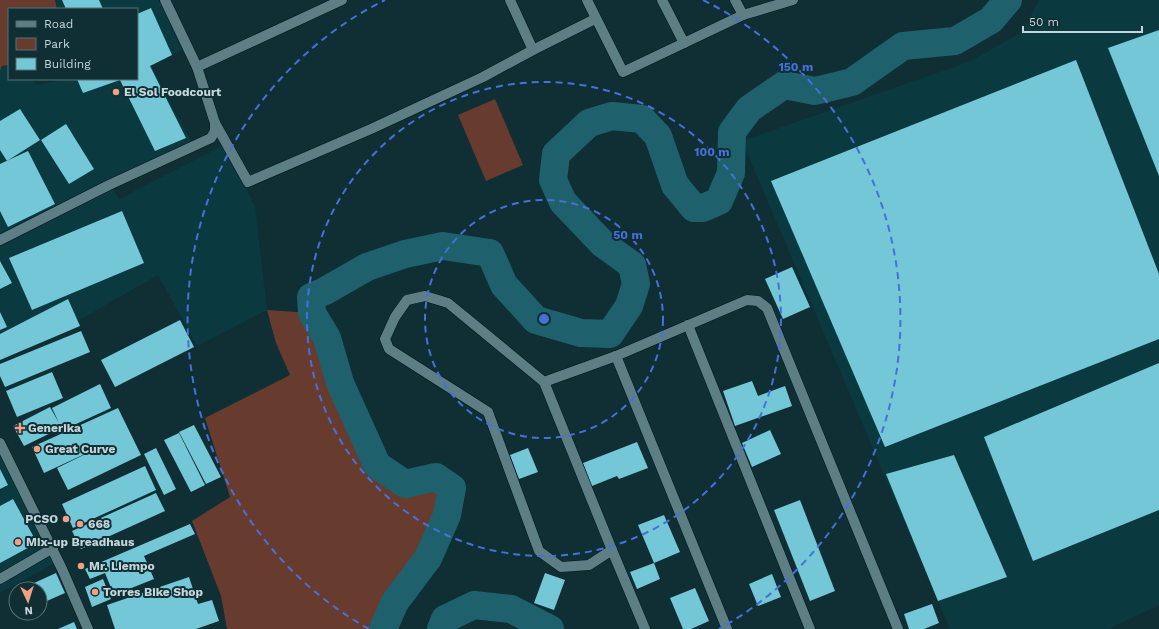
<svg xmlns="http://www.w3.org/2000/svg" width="1159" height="629" font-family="'Work Sans',sans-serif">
  <rect width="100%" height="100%" fill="#0f2f35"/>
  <g fill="#0b3940">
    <polygon points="56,0 159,0 182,50 151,66 194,147 112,186 119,199 226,144 255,207 267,310 197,346 158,275 60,331 0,359 0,71 2,66 9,65 9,79 31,79 38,85 66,79 137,79 137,9 57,9"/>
    <polygon points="1039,0 1159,0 1159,605 1109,629 950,629 742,141 971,61 1022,32"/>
    <polygon points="0,437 58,561 0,593"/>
  </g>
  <g fill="#673b2d">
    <polygon points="0,0 55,0 57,9 9,9 9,65 2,66 0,71"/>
    <polygon points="495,99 523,165 486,181 458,115"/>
    <polygon points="267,310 312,313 327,338 340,383 377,465 405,483 436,477 452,488 447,515 428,558 395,602 383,629 227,629 221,596 192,521 230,497 205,418 290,375 276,343"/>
  </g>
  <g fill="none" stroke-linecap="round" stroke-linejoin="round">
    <g stroke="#1e616d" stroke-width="28">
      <polyline points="383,629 395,602 428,558 447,515 452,488 436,477 405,484 377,465 340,383 327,338 312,313 311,297 325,291 367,267 405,254 443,246 490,253 504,285 536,320 581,333 610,334 629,306 636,284 632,265 603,244 563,202 553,180 556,154 589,123 612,116 642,119 658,136 675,185 694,208 703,208 719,201 731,173 732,132 749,109 784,85 815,91 852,82 903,46 955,41 991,20 1008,0"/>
      <polyline points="441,629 445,619 474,605 511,609 550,629"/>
    </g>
  </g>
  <g fill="#73c7d7">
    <polygon points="62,0 99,0 103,9 66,9"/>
    <polygon points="151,8 172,55 150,66 186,138 155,151 120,80 83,93 77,79 137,79 137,14"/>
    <polygon points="1159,30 1159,176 1108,48"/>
    <polygon points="1076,60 1159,274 1159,339 885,447 771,181"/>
    <polygon points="20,109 40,140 7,161 0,150 0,121"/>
    <polygon points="66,124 94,169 69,184 41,140"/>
    <polygon points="28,151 55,204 8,227 0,211 0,164"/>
    <polygon points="122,211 144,263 32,310 9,258"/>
    <polygon points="0,261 12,283 0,289"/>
    <polygon points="792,267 810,307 783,319 765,279"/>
    <polygon points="68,299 80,326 0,360 0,334"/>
    <polygon points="0,312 7,327 0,330"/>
    <polygon points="180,320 194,347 115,387 101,360"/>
    <polygon points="81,331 90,352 5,387 0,376 0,364"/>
    <polygon points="1159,363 1159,510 1033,561 984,437"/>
    <polygon points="52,372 63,398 17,417 6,391"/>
    <polygon points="752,381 758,396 785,386 792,406 735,426 723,391"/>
    <polygon points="100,384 111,408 63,430 61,428 24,446 13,426 50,407 59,423 52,408"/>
    <polygon points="118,408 141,455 68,490 57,468 100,447 44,473 32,447"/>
    <polygon points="194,425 221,477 206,484 179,432"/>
    <polygon points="770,430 781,454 752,467 742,443"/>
    <polygon points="179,433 205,485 191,492 164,440"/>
    <polygon points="637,442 648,468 619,479 617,476 592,486 583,463"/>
    <polygon points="156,448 176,489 164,495 144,454"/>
    <polygon points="528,448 538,472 519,479 510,455"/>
    <polygon points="954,455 1007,577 938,601 886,474"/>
    <polygon points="145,466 156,490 73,528 62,504"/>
    <polygon points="0,469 8,485 0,489"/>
    <polygon points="156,493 165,511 81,549 72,531"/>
    <polygon points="13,499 37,543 0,563 0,506"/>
    <polygon points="800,500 835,591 810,601 774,510"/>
    <polygon points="664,515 680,552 654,563 660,579 637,589 630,572 654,563 638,525"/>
    <polygon points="190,524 195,534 144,556 154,579 114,595 105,573 90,579 85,569"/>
    <polygon points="56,573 65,593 40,604 40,589 21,589"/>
    <polygon points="545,573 565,580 554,610 534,603"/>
    <polygon points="772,574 781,597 758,606 749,584"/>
    <polygon points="189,577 198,604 212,600 219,621 196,629 115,629 107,605"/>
    <polygon points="103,579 111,599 92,607 85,587"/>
    <polygon points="695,588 709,621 691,629 683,629 670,598"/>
    <polygon points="932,604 939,623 924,629 909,629 904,614"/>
    <polygon points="74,622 77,629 58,629"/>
  </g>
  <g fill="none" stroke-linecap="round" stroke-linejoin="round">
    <defs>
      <g id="street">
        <polyline points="510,0 533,50"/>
        <polyline points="587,0 623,72 743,15 793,0"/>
        <polyline points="662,0 684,43"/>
        <polyline points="735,0 743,15"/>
        <polyline points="197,67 342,0"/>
        <polyline points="215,123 248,182 371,129 483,77 533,50 595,19"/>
        <polyline points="688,325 810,629"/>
        <polyline points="616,356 727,629"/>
        <polyline points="544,382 448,303 425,296 407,300 395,317 385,339 389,349 488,412 539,551 561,567 589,565 612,550"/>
        <polyline points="0,579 53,548"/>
        <polyline points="645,629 612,550 544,382 616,356 747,300 758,301 767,308 898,629"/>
      </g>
      <g id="secondary">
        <polyline points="0,240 109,185 211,138 215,131 215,123 197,67 165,0"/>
        <polyline points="0,443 62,569 88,629"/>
      </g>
    </defs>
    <use href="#street" stroke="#01161b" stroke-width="11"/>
    <use href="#secondary" stroke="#01161b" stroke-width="11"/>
    <use href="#street" stroke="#5d7e84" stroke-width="10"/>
    <use href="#secondary" stroke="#5d7e84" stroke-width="10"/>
  </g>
  <g fill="none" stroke="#4770d8" stroke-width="2" stroke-dasharray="7 5">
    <circle cx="544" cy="319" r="119"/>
    <circle cx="544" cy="319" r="237"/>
    <path d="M369 629A356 356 0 0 1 385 0M703 0A356 356 0 0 1 719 629"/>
  </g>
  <g fill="#f39f83" stroke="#0f2f35" stroke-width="1.5">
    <circle cx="116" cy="92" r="4"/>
    <path d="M18 422h4v4h4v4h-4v4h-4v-4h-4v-4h4z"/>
    <circle cx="37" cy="449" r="4"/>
    <circle cx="66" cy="519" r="4"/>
    <circle cx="80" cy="524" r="4"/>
    <circle cx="18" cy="542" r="4"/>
    <circle cx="81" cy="566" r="4"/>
    <circle cx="95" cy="592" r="4"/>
  </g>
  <g text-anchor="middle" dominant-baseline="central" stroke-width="4" stroke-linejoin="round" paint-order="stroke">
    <g font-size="12" font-weight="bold" fill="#c4d6d9" stroke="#0f2f35" text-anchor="start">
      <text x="124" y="92">El Sol Foodcourt</text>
      <text x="28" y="428">Generika</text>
      <text x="45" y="449">Great Curve</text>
      <text x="58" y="519" text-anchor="end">PCSO</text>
      <text x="88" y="524">668</text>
      <text x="26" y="542">Mix-up Breadhaus</text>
      <text x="89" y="566">Mr. Liempo</text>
      <text x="103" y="592">Torres Bike Shop</text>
    </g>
  </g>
  <circle cx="544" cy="319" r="6" fill="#4770d8" stroke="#0f2f35" stroke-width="2"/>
  <g font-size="12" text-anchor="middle" font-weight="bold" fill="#4770d8" stroke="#0f2f35" stroke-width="4" stroke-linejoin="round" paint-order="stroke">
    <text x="796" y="71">150 m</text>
    <text x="712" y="156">100 m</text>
    <text x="628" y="239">50 m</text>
  </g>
  <rect x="8" y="8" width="130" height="72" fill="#0f2f35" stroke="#577277"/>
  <rect x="16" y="21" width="20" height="6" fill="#5d7e84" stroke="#577277"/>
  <text x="44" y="28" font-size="12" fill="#c4d6d9">Road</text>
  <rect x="16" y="38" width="20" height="12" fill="#673b2d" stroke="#577277"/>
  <text x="44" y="48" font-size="12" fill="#c4d6d9">Park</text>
  <rect x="16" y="58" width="20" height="12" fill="#73c7d7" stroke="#577277"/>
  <text x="44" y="68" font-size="12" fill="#c4d6d9">Building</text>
  <g transform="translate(28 601) rotate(176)"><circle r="19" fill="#0f2f35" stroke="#577277"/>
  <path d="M0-3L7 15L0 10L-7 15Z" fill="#f39f83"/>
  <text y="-6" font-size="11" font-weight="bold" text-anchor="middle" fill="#c4d6d9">N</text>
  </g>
  <path d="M1023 26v6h119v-6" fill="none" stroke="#c4d6d9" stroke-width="2"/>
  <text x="1029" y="26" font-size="12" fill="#c4d6d9" stroke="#0f2f35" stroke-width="3" paint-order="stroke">50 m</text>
</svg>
